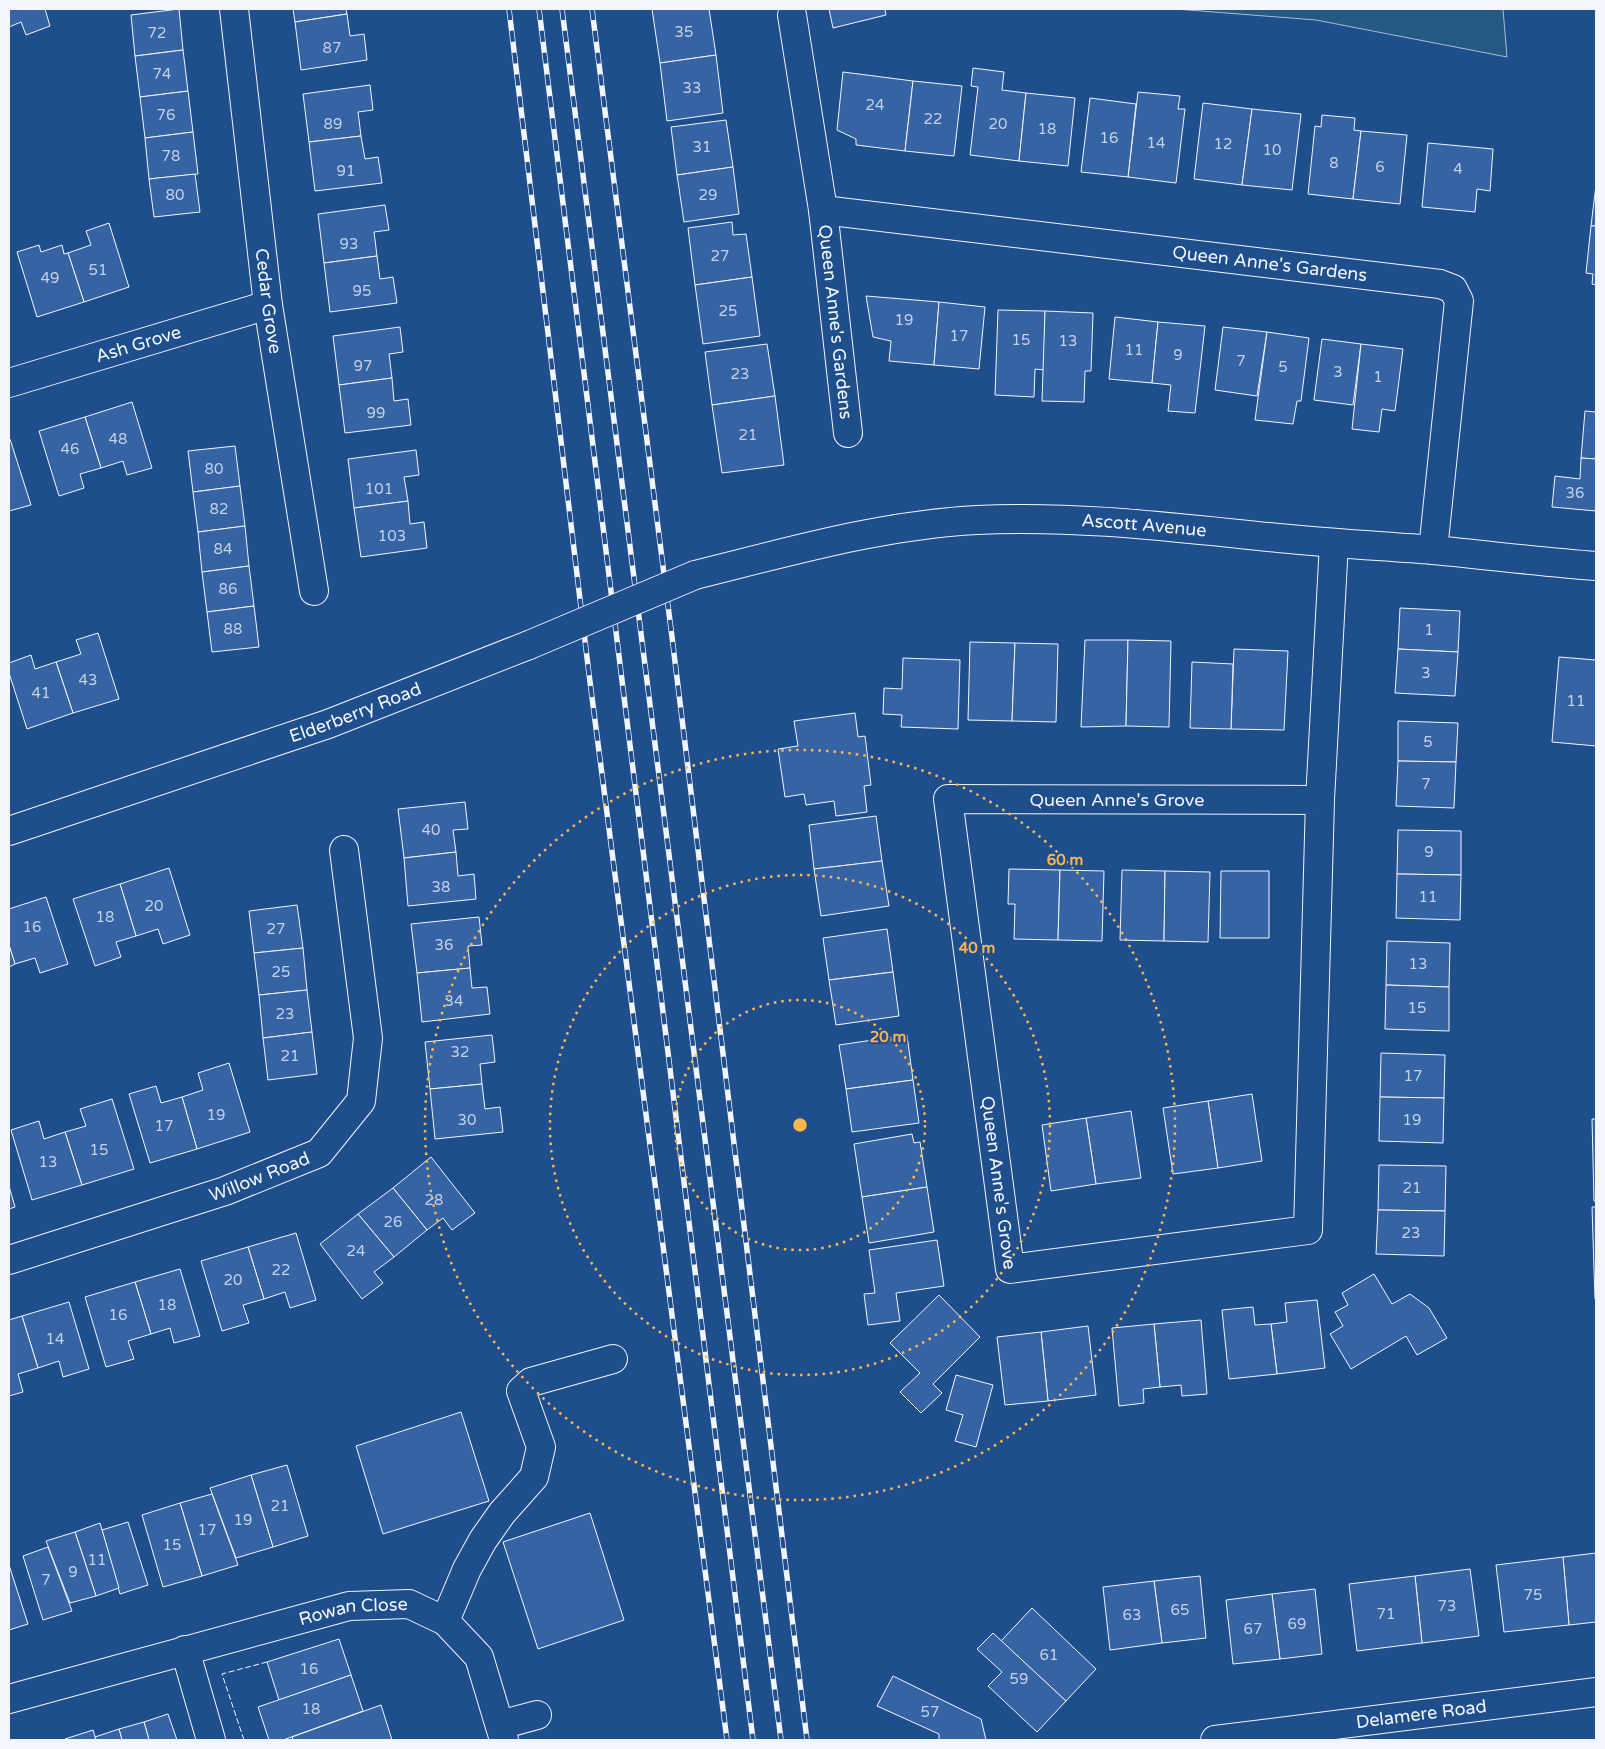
<svg xmlns="http://www.w3.org/2000/svg" width="1605" height="1749" font-family="'Varela Round',sans-serif">
  <rect width="100%" height="100%" fill="#1f4e8c"/>
  <polygon fill="#245a82" stroke="#a8bbd7" points="1175,9 1503,9 1507,57 1316,20"/>
  <g fill="#3563a3" stroke="#f2f6ff">
    <polygon points="9,9 45,9 50,26 26,35 21,22 9,27"/>
    <polygon points="179,9 183,50 135,56 131,15"/>
    <polygon points="293,9 346,9 347,14 295,22"/>
    <polygon points="652,9 709,9 716,55 660,63"/>
    <polygon points="829,9 885,9 886,15 833,28"/>
    <polygon points="347,14 350,36 364,34 367,60 301,70 295,22"/>
    <polygon points="183,50 188,91 140,97 135,56"/>
    <polygon points="716,55 723,113 667,121 660,63"/>
    <polygon points="973,68 1004,72 1002,90 1026,93 1019,161 970,155 978,87 971,86"/>
    <polygon points="843,72 913,81 905,151 856,145 856,139 837,130"/>
    <polygon points="913,81 962,86 954,156 905,151"/>
    <polygon points="370,85 373,110 358,112 361,136 309,142 303,94"/>
    <polygon points="188,91 193,132 145,138 140,97"/>
    <polygon points="1138,92 1180,96 1178,109 1185,109 1176,183 1128,177"/>
    <polygon points="1026,93 1075,98 1068,166 1019,161"/>
    <polygon points="1090,98 1136,104 1128,177 1081,172"/>
    <polygon points="1203,103 1252,109 1242,185 1194,179"/>
    <polygon points="1252,109 1301,114 1292,190 1242,185"/>
    <polygon points="1322,115 1355,118 1354,130 1361,131 1353,199 1308,194 1315,126 1321,127"/>
    <polygon points="726,120 733,167 677,175 671,127"/>
    <polygon points="1361,131 1407,135 1400,204 1353,199"/>
    <polygon points="193,132 198,174 149,179 145,138"/>
    <polygon points="361,136 365,159 378,157 382,183 315,191 309,142"/>
    <polygon points="1428,143 1493,149 1490,191 1477,189 1475,212 1422,207"/>
    <polygon points="733,167 739,214 684,222 677,175"/>
    <polygon points="195,174 200,212 154,217 149,179"/>
    <polygon points="1596,185 1596,226 1591,226"/>
    <polygon points="385,205 389,230 374,232 377,256 324,263 318,214"/>
    <polygon points="732,222 733,235 746,234 752,277 695,285 688,228"/>
    <polygon points="109,223 129,287 84,302 68,253 91,245 86,231"/>
    <polygon points="1591,226 1596,226 1596,285 1592,284 1593,274 1586,273"/>
    <polygon points="39,245 41,252 62,245 64,254 68,253 84,302 37,317 17,252"/>
    <polygon points="377,256 380,279 393,277 397,303 330,312 324,263"/>
    <polygon points="752,277 760,336 703,344 695,285"/>
    <polygon points="866,296 939,302 934,365 889,361 891,341 873,337"/>
    <polygon points="939,302 985,307 979,369 934,365"/>
    <polygon points="998,310 1045,311 1044,370 1035,369 1034,397 995,395"/>
    <polygon points="1045,311 1093,313 1091,371 1085,371 1084,402 1042,401"/>
    <polygon points="1115,317 1158,322 1152,383 1109,379"/>
    <polygon points="1158,322 1205,326 1195,413 1168,411 1171,385 1152,383"/>
    <polygon points="400,327 403,352 389,354 392,378 339,385 333,336"/>
    <polygon points="1223,327 1267,332 1257,396 1215,390"/>
    <polygon points="1267,332 1309,338 1301,401 1297,401 1293,424 1255,420"/>
    <polygon points="1322,339 1361,344 1353,405 1314,400"/>
    <polygon points="767,344 775,396 712,405 705,352"/>
    <polygon points="1361,344 1403,349 1395,411 1382,409 1379,432 1352,429"/>
    <polygon points="392,378 394,401 408,399 411,425 345,433 339,385"/>
    <polygon points="775,396 784,465 722,473 712,405"/>
    <polygon points="132,402 152,468 127,475 123,461 101,468 85,417"/>
    <polygon points="1585,411 1596,412 1596,459 1581,458"/>
    <polygon points="85,417 101,468 80,474 84,488 59,496 39,431"/>
    <polygon points="9,439 10,439 31,505 9,511"/>
    <polygon points="235,446 240,486 193,492 188,451"/>
    <polygon points="416,450 419,475 404,477 408,501 354,508 348,459"/>
    <polygon points="1581,458 1596,459 1596,511 1552,507 1555,476 1580,479"/>
    <polygon points="240,486 245,526 198,532 193,492"/>
    <polygon points="408,501 410,524 424,522 427,548 361,557 354,508"/>
    <polygon points="245,526 249,566 202,572 198,532"/>
    <polygon points="249,566 254,606 207,612 202,572"/>
    <polygon points="254,606 259,647 212,652 207,612"/>
    <polygon points="1400,608 1460,611 1458,652 1398,649"/>
    <polygon points="98,633 119,699 73,713 56,662 81,654 76,640"/>
    <polygon points="1085,640 1128,640 1126,726 1081,727"/>
    <polygon points="1128,640 1171,641 1169,727 1126,726"/>
    <polygon points="970,642 1015,643 1012,721 968,720"/>
    <polygon points="1015,643 1058,644 1056,722 1012,721"/>
    <polygon points="1234,649 1288,651 1284,730 1231,729"/>
    <polygon points="1398,649 1458,652 1455,696 1395,693"/>
    <polygon points="31,655 35,669 56,662 73,713 27,729 9,673 9,663"/>
    <polygon points="1559,657 1596,660 1596,746 1552,742"/>
    <polygon points="903,658 960,660 958,729 901,727 902,715 883,714 884,688 902,689"/>
    <polygon points="1192,662 1233,664 1231,729 1190,728"/>
    <polygon points="855,713 858,737 865,736 871,785 864,786 867,812 836,816 834,801 806,805 804,794 785,797 778,749 798,746 794,721"/>
    <polygon points="1398,721 1458,723 1456,762 1398,761"/>
    <polygon points="1398,761 1456,762 1454,808 1396,806"/>
    <polygon points="465,802 468,829 453,830 456,852 404,858 398,809"/>
    <polygon points="876,816 882,861 814,869 809,825"/>
    <polygon points="1398,830 1461,831 1461,875 1397,874"/>
    <polygon points="456,852 458,876 474,874 476,899 408,906 404,858"/>
    <polygon points="882,861 889,906 821,916 814,869"/>
    <polygon points="169,868 190,935 163,944 158,929 136,936 120,884"/>
    <polygon points="1009,869 1060,870 1058,940 1014,939 1015,904 1008,904"/>
    <polygon points="1060,870 1104,871 1102,941 1058,940"/>
    <polygon points="1122,870 1165,871 1164,941 1120,940"/>
    <polygon points="1165,871 1210,872 1208,942 1164,941"/>
    <polygon points="1221,871 1269,871 1269,938 1220,938"/>
    <polygon points="1397,874 1461,875 1460,920 1396,918"/>
    <polygon points="120,884 136,936 116,942 121,957 95,966 73,899"/>
    <polygon points="46,897 68,964 40,973 35,958 15,964 9,945 9,909"/>
    <polygon points="297,905 303,948 254,953 249,911"/>
    <polygon points="479,917 482,945 468,946 470,968 417,973 411,924"/>
    <polygon points="887,929 893,972 829,980 823,938"/>
    <polygon points="1387,941 1450,943 1449,987 1386,985"/>
    <polygon points="9,945 15,964 9,967"/>
    <polygon points="303,948 307,990 259,995 254,953"/>
    <polygon points="470,968 472,988 487,987 490,1014 422,1022 417,973"/>
    <polygon points="893,972 899,1016 836,1025 829,980"/>
    <polygon points="1386,985 1449,987 1449,1031 1385,1029"/>
    <polygon points="307,990 312,1032 263,1038 259,995"/>
    <polygon points="312,1032 317,1074 268,1080 263,1038"/>
    <polygon points="492,1035 495,1062 480,1064 482,1084 430,1089 425,1042"/>
    <polygon points="907,1035 913,1080 846,1089 839,1045"/>
    <polygon points="1381,1053 1445,1055 1444,1098 1380,1097"/>
    <polygon points="229,1063 250,1132 197,1149 182,1097 203,1090 198,1073"/>
    <polygon points="913,1080 919,1123 852,1132 846,1089"/>
    <polygon points="482,1084 485,1109 500,1107 503,1132 435,1139 430,1089"/>
    <polygon points="156,1086 161,1103 182,1097 197,1149 150,1163 129,1094"/>
    <polygon points="1252,1094 1262,1161 1218,1168 1208,1101"/>
    <polygon points="1380,1097 1444,1098 1443,1143 1379,1141"/>
    <polygon points="112,1099 134,1169 82,1185 65,1132 86,1126 80,1109"/>
    <polygon points="1208,1101 1218,1168 1173,1174 1163,1108"/>
    <polygon points="1131,1111 1141,1178 1096,1184 1086,1118"/>
    <polygon points="1086,1118 1096,1184 1051,1191 1042,1125"/>
    <polygon points="1592,1119 1596,1119 1596,1201 1594,1201"/>
    <polygon points="39,1121 44,1139 65,1132 82,1185 32,1200 11,1130"/>
    <polygon points="912,1134 914,1143 920,1142 927,1187 862,1197 854,1144"/>
    <polygon points="431,1157 475,1213 452,1230 443,1218 427,1230 393,1188"/>
    <polygon points="1379,1165 1446,1166 1445,1211 1378,1210"/>
    <polygon points="9,1186 15,1207 9,1209"/>
    <polygon points="927,1187 934,1232 869,1243 862,1197"/>
    <polygon points="393,1188 427,1230 394,1257 358,1214"/>
    <polygon points="1592,1207 1596,1207 1596,1299 1595,1299"/>
    <polygon points="1378,1210 1445,1211 1444,1256 1376,1254"/>
    <polygon points="358,1214 394,1257 374,1272 383,1283 362,1299 320,1244"/>
    <polygon points="296,1233 316,1300 290,1308 285,1292 264,1299 248,1247"/>
    <polygon points="937,1240 944,1286 896,1293 900,1321 868,1325 864,1294 875,1293 869,1250"/>
    <polygon points="248,1247 264,1299 243,1305 249,1323 222,1331 201,1261"/>
    <polygon points="180,1269 200,1336 174,1343 170,1328 151,1334 135,1282"/>
    <polygon points="1374,1274 1392,1304 1410,1294 1429,1308 1447,1338 1417,1355 1406,1336 1351,1369 1330,1334 1343,1326 1335,1312 1348,1305 1342,1293"/>
    <polygon points="135,1282 151,1334 128,1341 134,1359 106,1367 85,1297"/>
    <polygon points="939,1295 980,1337 933,1384 942,1393 921,1413 900,1392 920,1373 890,1343"/>
    <polygon points="1317,1300 1325,1368 1277,1374 1271,1324 1287,1322 1285,1303"/>
    <polygon points="69,1302 89,1369 63,1377 59,1361 38,1368 22,1316"/>
    <polygon points="1253,1307 1255,1325 1271,1324 1277,1374 1229,1379 1222,1310"/>
    <polygon points="22,1316 38,1368 18,1374 23,1392 9,1396 9,1320"/>
    <polygon points="1201,1320 1207,1394 1182,1396 1181,1385 1160,1387 1154,1324"/>
    <polygon points="1154,1324 1160,1387 1143,1389 1144,1403 1119,1406 1112,1328"/>
    <polygon points="1088,1326 1096,1395 1048,1401 1041,1332"/>
    <polygon points="1041,1332 1048,1401 1005,1405 997,1337"/>
    <polygon points="956,1375 993,1385 976,1447 955,1441 963,1415 946,1410"/>
    <polygon points="461,1412 489,1501 383,1534 356,1446"/>
    <polygon points="287,1465 308,1536 273,1547 251,1475"/>
    <polygon points="251,1475 273,1547 236,1558 210,1488"/>
    <polygon points="212,1494 238,1565 202,1576 180,1503"/>
    <polygon points="180,1503 202,1576 163,1587 142,1515"/>
    <polygon points="590,1513 624,1620 538,1649 503,1542"/>
    <polygon points="128,1522 148,1585 120,1594 102,1530"/>
    <polygon points="100,1523 119,1588 96,1596 75,1532"/>
    <polygon points="75,1532 96,1596 70,1603 46,1541"/>
    <polygon points="48,1547 72,1611 43,1620 23,1556"/>
    <polygon points="1596,1553 1596,1622 1569,1625 1563,1557"/>
    <polygon points="1563,1557 1569,1625 1504,1632 1496,1565"/>
    <polygon points="9,1565 28,1624 9,1630"/>
    <polygon points="1470,1569 1479,1636 1422,1643 1415,1576"/>
    <polygon points="1200,1576 1206,1638 1162,1643 1154,1581"/>
    <polygon points="1415,1576 1422,1643 1357,1651 1349,1584"/>
    <polygon points="1154,1581 1162,1643 1110,1650 1103,1587"/>
    <polygon points="1315,1589 1322,1654 1280,1659 1272,1594"/>
    <polygon points="1272,1594 1280,1659 1233,1664 1226,1600"/>
    <polygon points="1032,1608 1096,1669 1066,1701 1001,1641"/>
    <polygon points="993,1633 1066,1701 1037,1732 988,1686 1002,1672 977,1649"/>
    <polygon points="339,1639 351,1675 279,1700 267,1662"/>
    <polygon points="351,1675 363,1711 283,1740 269,1740 258,1707"/>
    <polygon points="893,1676 981,1719 986,1740 939,1740 939,1734 877,1706"/>
    <polygon points="381,1705 392,1740 293,1740 292,1737"/>
    <polygon points="168,1714 177,1740 149,1740 144,1722"/>
    <polygon points="144,1722 149,1740 122,1740 119,1729"/>
    <polygon points="119,1729 122,1740 96,1740 95,1737"/>
    <polygon points="93,1730 96,1740 66,1740 65,1739"/>
  </g>
  <g fill="none" stroke-linecap="round" stroke-linejoin="round">
    <defs>
      <g id="minor">
        <path id="s1" d="M234 9 268 305 314 591"/>
        <path id="s2" d="M792 15 823 210 848 433"/>
        <path id="s3" d="M823 210 1440 284 1453 289 1459 301 1433 550"/>
        <path id="s4" d="M9 383 268 305"/>
        <path id="s5" d="M695 575C788 552 881 525 977 520 1078 515 1178 528 1278 538 1329 543 1381 546 1433 550 1487 555 1542 562 1596 566"/>
        <path id="s6" d="M1320 800 948 799 1010 1269 1308 1230 1320 800 1334 543"/>
        <path id="s7" d="M9 831 328 724 529 645"/>
        <path id="s8" d="M9 1260 225 1191 319 1153 361 1101 368 1038 344 850"/>
        <polyline points="445,1621 467,1569 483,1540 502,1513 534,1477 541,1447 521,1391 531,1382 613,1359"/>
        <polyline points="185,1650 211,1740"/>
        <path id="s9" d="M9 1699 349 1606 409 1604 445 1621 479 1657 504 1740"/>
        <polyline points="500,1725 537,1715"/>
        <path id="s10" d="M1215 1740 1596 1692"/>
      </g>
    </defs>
    <use href="#minor" stroke="#f2f6ff" stroke-width="30"/>
    <use href="#minor" stroke="#1f4e8c" stroke-width="28"/>
    <defs>
      <g id="rail">
        <polyline points="509,9 589,674 727,1740"/>
        <polyline points="539,9 753,1740"/>
        <polyline points="562,9 781,1740"/>
        <polyline points="592,9 672,637 807,1740"/>
      </g>
    </defs>
    <use href="#rail" stroke="#f2f6ff" stroke-width="5.5"/>
    <use href="#rail" stroke="#1f4e8c" stroke-width="4" stroke-dasharray="11" stroke-linecap="butt"/>
    <defs>
      <polyline id="minor-bridge" points="529,645 695,575"/>
    </defs>
    <use href="#minor-bridge" stroke="#f2f6ff" stroke-width="30" stroke-linecap="butt"/>
    <use href="#minor-bridge" stroke="#1f4e8c" stroke-width="28"/>
    <polyline stroke="#f2f6ff" stroke-width="1" stroke-dasharray="6 2.5" stroke-linecap="butt" points="244,1740 222,1674 267,1662"/>
  </g>
  <g fill="none" stroke="#ffb74d" stroke-width="2.5" stroke-dasharray="2.5 5">
    <circle cx="800" cy="1125" r="125"/>
    <circle cx="800" cy="1125" r="250"/>
    <circle cx="800" cy="1125" r="375"/>
  </g>
  <g text-anchor="middle" dominant-baseline="central" stroke-width="4" stroke-linejoin="round" paint-order="stroke">
    <g font-size="15" fill="#c3d1e8">
      <text x="684" y="32">35</text>
      <text x="157" y="33">72</text>
      <text x="332" y="48">87</text>
      <text x="162" y="74">74</text>
      <text x="692" y="88">33</text>
      <text x="875" y="105">24</text>
      <text x="166" y="115">76</text>
      <text x="933" y="119">22</text>
      <text x="333" y="124">89</text>
      <text x="998" y="124">20</text>
      <text x="1047" y="129">18</text>
      <text x="1109" y="138">16</text>
      <text x="1156" y="143">14</text>
      <text x="1223" y="144">12</text>
      <text x="702" y="147">31</text>
      <text x="1272" y="150">10</text>
      <text x="171" y="156">78</text>
      <text x="1334" y="163">8</text>
      <text x="1380" y="167">6</text>
      <text x="1458" y="169">4</text>
      <text x="346" y="171">91</text>
      <text x="175" y="195">80</text>
      <text x="708" y="195">29</text>
      <text x="349" y="244">93</text>
      <text x="720" y="256">27</text>
      <text x="98" y="270">51</text>
      <text x="50" y="278">49</text>
      <text x="362" y="291">95</text>
      <text x="728" y="311">25</text>
      <text x="904" y="320">19</text>
      <text x="959" y="336">17</text>
      <text x="1021" y="340">15</text>
      <text x="1068" y="341">13</text>
      <text x="1134" y="350">11</text>
      <text x="1178" y="355">9</text>
      <text x="1241" y="361">7</text>
      <text x="363" y="366">97</text>
      <text x="1283" y="367">5</text>
      <text x="1338" y="372">3</text>
      <text x="740" y="374">23</text>
      <text x="1378" y="377">1</text>
      <text x="376" y="413">99</text>
      <text x="748" y="435">21</text>
      <text x="118" y="439">48</text>
      <text x="70" y="449">46</text>
      <text x="214" y="469">80</text>
      <text x="379" y="489">101</text>
      <text x="1575" y="493">36</text>
      <text x="219" y="509">82</text>
      <text x="392" y="536">103</text>
      <text x="223" y="549">84</text>
      <text x="228" y="589">86</text>
      <text x="233" y="629">88</text>
      <text x="1429" y="630">1</text>
      <text x="1426" y="673">3</text>
      <text x="88" y="680">43</text>
      <text x="41" y="693">41</text>
      <text x="1576" y="701">11</text>
      <text x="1428" y="742">5</text>
      <text x="1426" y="784">7</text>
      <text x="431" y="830">40</text>
      <text x="1429" y="852">9</text>
      <text x="441" y="887">38</text>
      <text x="1428" y="897">11</text>
      <text x="154" y="906">20</text>
      <text x="105" y="917">18</text>
      <text x="32" y="927">16</text>
      <text x="276" y="929">27</text>
      <text x="444" y="945">36</text>
      <text x="1418" y="964">13</text>
      <text x="281" y="972">25</text>
      <text x="454" y="1001">34</text>
      <text x="1417" y="1008">15</text>
      <text x="285" y="1014">23</text>
      <text x="460" y="1052">32</text>
      <text x="290" y="1056">21</text>
      <text x="1413" y="1076">17</text>
      <text x="216" y="1115">19</text>
      <text x="467" y="1120">30</text>
      <text x="1412" y="1120">19</text>
      <text x="164" y="1126">17</text>
      <text x="99" y="1150">15</text>
      <text x="48" y="1162">13</text>
      <text x="1412" y="1188">21</text>
      <text x="434" y="1200">28</text>
      <text x="393" y="1222">26</text>
      <text x="1411" y="1233">23</text>
      <text x="356" y="1251">24</text>
      <text x="281" y="1270">22</text>
      <text x="233" y="1280">20</text>
      <text x="167" y="1305">18</text>
      <text x="118" y="1315">16</text>
      <text x="55" y="1339">14</text>
      <text x="280" y="1506">21</text>
      <text x="243" y="1520">19</text>
      <text x="207" y="1530">17</text>
      <text x="172" y="1545">15</text>
      <text x="97" y="1560">11</text>
      <text x="73" y="1572">9</text>
      <text x="46" y="1580">7</text>
      <text x="1533" y="1595">75</text>
      <text x="1447" y="1606">73</text>
      <text x="1180" y="1610">65</text>
      <text x="1386" y="1614">71</text>
      <text x="1132" y="1615">63</text>
      <text x="1297" y="1624">69</text>
      <text x="1253" y="1629">67</text>
      <text x="1049" y="1655">61</text>
      <text x="309" y="1669">16</text>
      <text x="1019" y="1679">59</text>
      <text x="311" y="1709">18</text>
      <text x="930" y="1712">57</text>
    </g>
    <g font-size="18" fill="#f2f6ff" stroke="#1f4e8c">
      <text stroke="none"><textPath href="#s3" startOffset="450">Queen Anne's Gardens</textPath></text>
      <text stroke="none"><textPath href="#s1" startOffset="294">Cedar Grove</textPath></text>
      <text stroke="none"><textPath href="#s2" startOffset="310">Queen Anne's Gardens</textPath></text>
      <text stroke="none"><textPath href="#s4" startOffset="135">Ash Grove</textPath></text>
      <text stroke="none"><textPath href="#s5" startOffset="455">Ascott Avenue</textPath></text>
      <text stroke="none"><textPath href="#s7" startOffset="366">Elderberry Road</textPath></text>
      <text x="1117" y="800">Queen Anne's Grove</text>
      <text stroke="none"><textPath href="#s8" startOffset="264">Willow Road</textPath></text>
      <text stroke="none"><textPath href="#s6" startOffset="759">Queen Anne's Grove</textPath></text>
      <text stroke="none"><textPath href="#s9" startOffset="356">Rowan Close</textPath></text>
      <text stroke="none"><textPath href="#s10" startOffset="208">Delamere Road</textPath></text>
    </g>
  </g>
  <circle cx="800" cy="1125" r="8" fill="#ffb74d" stroke="#1f4e8c" stroke-width="2.5"/>
  <g font-size="15" text-anchor="middle" font-weight="bold" fill="#ffb74d" stroke="#1f4e8c" stroke-width="4" stroke-linejoin="round" paint-order="stroke">
    <text x="1065" y="865">60 m</text>
    <text x="977" y="953">40 m</text>
    <text x="888" y="1042">20 m</text>
  </g>
  <rect width="1605" height="1749" fill="none" stroke="#f2f6ff" stroke-width="20"/>
</svg>
